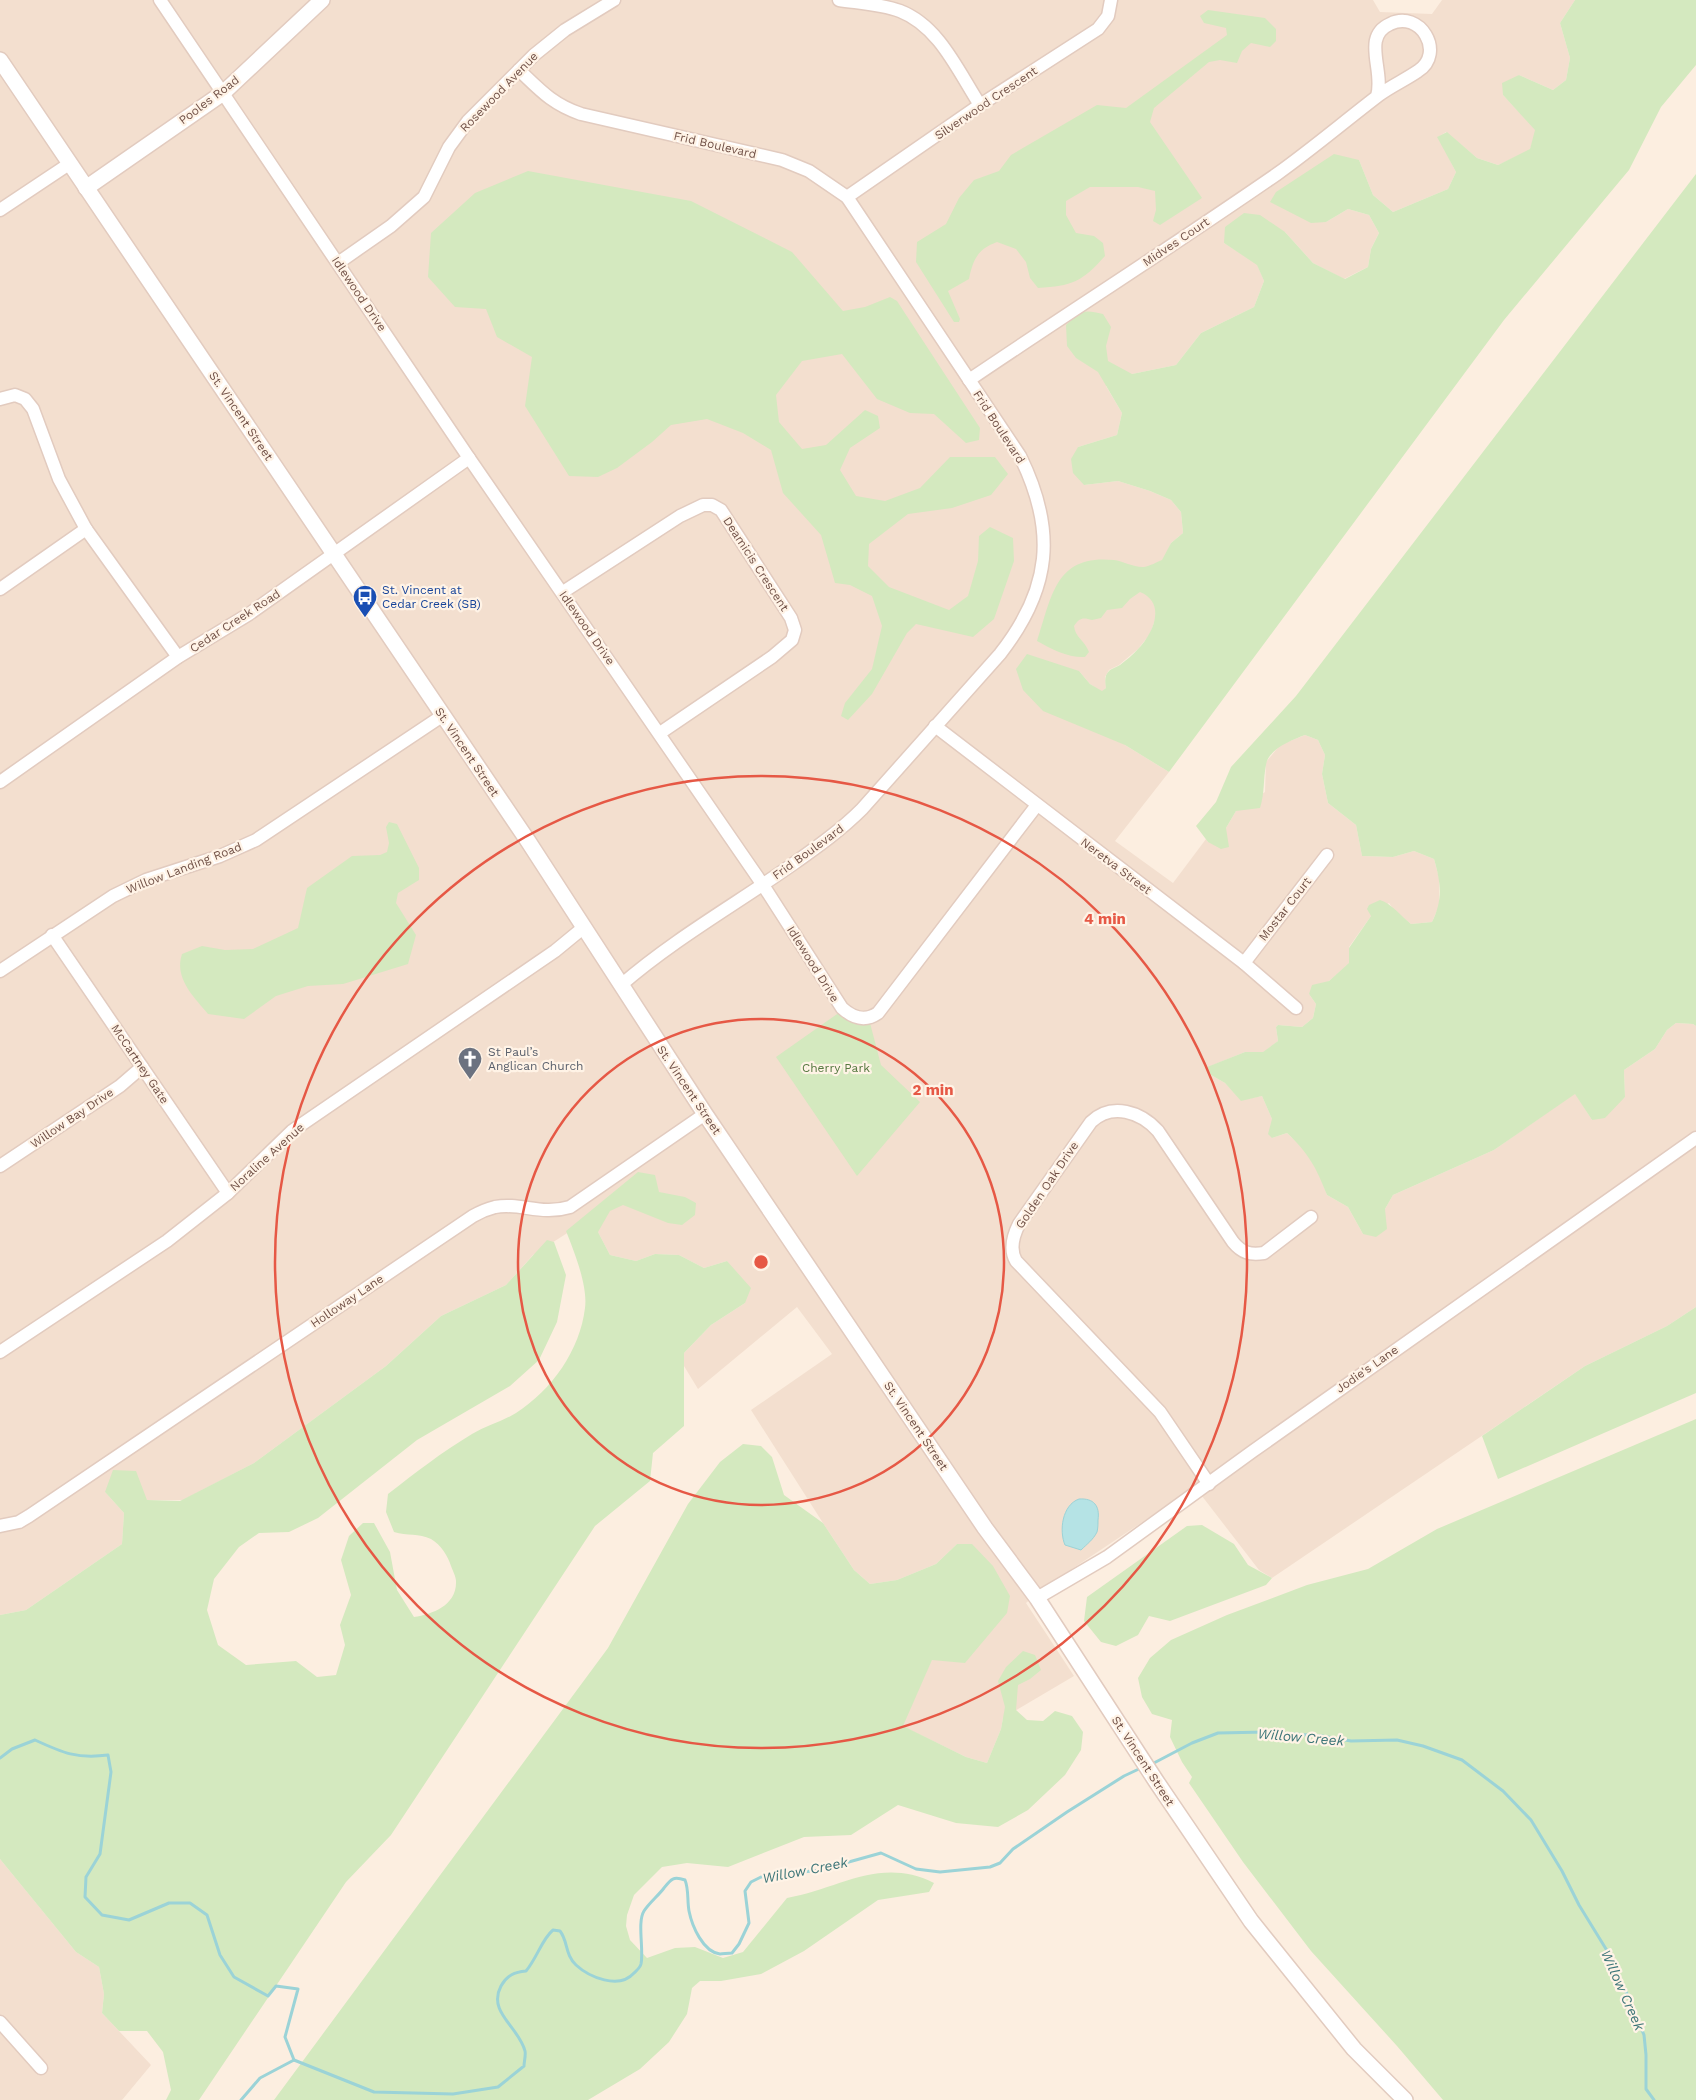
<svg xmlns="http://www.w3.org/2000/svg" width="1696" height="2100" font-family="'Work Sans',sans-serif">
  <rect width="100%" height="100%" fill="#fceee0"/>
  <g fill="#f3dfcf">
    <polygon points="0,0 1373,0 1380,12 1432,14 1442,0 1575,0 1560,23 1570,58 1566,80 1553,90 1519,75 1503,95 1536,130 1530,150 1498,165 1477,158 1446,132 1438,137 1456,172 1448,189 1393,212 1373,195 1359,160 1326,222 1348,209 1369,215 1379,233 1371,249 1368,267 1344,279 1313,263 1285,232 1224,243 1257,264 1264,281 1254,307 1201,333 1176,365 1132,374 1106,386 1122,413 1117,435 1078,447 1084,485 1118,481 1150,491 1171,500 1181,512 1183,533 1171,543 1148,595 1156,605 1156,617 1150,634 1138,649 1119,665 1109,670 1105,677 1106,688 1102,692 1090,684 1079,671 1125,745 1169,772 1115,841 1173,883 1206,839 1208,842 1226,828 1236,811 1265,792 1266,762 1280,745 1305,735 1318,740 1325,755 1322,774 1328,803 1356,825 1362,856 1393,857 1414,851 1434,859 1439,878 1439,906 1432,922 1411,924 1394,910 1389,903 1371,916 1349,947 1350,963 1329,981 1309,994 1316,1004 1313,1018 1302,1027 1278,1025 1276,1027 1278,1041 1263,1053 1245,1052 1208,1067 1211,1075 1225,1083 1241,1100 1262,1096 1272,1119 1272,1138 1287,1133 1305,1150 1319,1173 1327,1195 1348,1207 1363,1234 1385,1209 1393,1195 1494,1150 1575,1093 1592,1120 1625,1097 1624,1070 1655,1049 1667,1030 1676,1023 1693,1024 1696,1026 1696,1307 1667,1326 1585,1366 1272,1578 1259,1570 1195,1487 1042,1589 1026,1603 1074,1676 1003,1718 1001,1729 987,1763 966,1757 902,1726 932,1659 957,1544 936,1564 897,1580 870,1584 854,1570 823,1523 751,1410 832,1354 797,1307 698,1389 684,1366 684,1353 711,1325 745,1303 727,1261 704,1268 679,1255 655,1254 636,1261 610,1255 598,1232 586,1221 533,1255 506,1285 441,1316 386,1366 254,1463 183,1500 147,1500 105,1492 124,1513 122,1544 26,1610 0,1615"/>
    <polygon points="0,1859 76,1952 99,1967 104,1994 102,2013 151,2065 122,2100 0,2100"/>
  </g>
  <g fill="#d4e9bf">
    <path d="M1575 0H1696V65L1661 107 1629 170 1504 320 1169 772 1125 745 1043 711 1023 690 1016 669 1027 654 1079 671 1090 684 1102 691 1106 688C1105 681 1104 675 1110 670 1113 668 1117 667 1120 665 1126 660 1133 655 1138 649 1153 634 1167 603 1140 592L1130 599 1122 608 1107 610 1101 618 1092 620C1083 617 1079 618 1074 626 1075 637 1085 641 1089 652L1085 657C1069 658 1051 649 1037 641 1052 596 1055 554 1114 560 1123 561 1135 568 1144 567 1150 566 1157 562 1162 560L1171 543 1183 533 1181 512 1171 500 1150 491 1118 481 1084 485 1073 473 1071 459 1078 447 1117 435 1122 413 1098 372 1076 358 1067 346 1066 325C1080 311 1083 309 1103 314L1111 327 1106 346 1108 361 1132 374 1176 365 1201 333 1254 307 1264 281 1257 265 1224 243 1225 227 1244 213 1260 215 1285 232 1313 263 1345 279 1368 267 1371 249 1379 233 1369 215 1348 209 1326 222 1311 223 1270 202 1276 192 1334 154 1359 160 1373 195 1393 212 1448 189 1456 172 1437 137 1447 132 1477 158 1498 165 1530 149 1535 130 1503 95 1502 83 1519 75 1553 90 1566 80 1570 58 1560 23Z"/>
    <path d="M1208 10 1265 18 1276 29V41L1270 47 1251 43 1242 51 1237 63 1220 60 1209 62 1154 108 1150 122 1202 198 1160 225 1153 221 1156 210 1155 191 1138 187H1090L1066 201V215L1076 233 1094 236 1103 243 1105 256C1082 282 1072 286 1038 288L1030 278 1026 262 1016 249 997 242C978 249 973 259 969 279L948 291 960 319 959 322H954L916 262 917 242 946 224 959 198 974 180 999 171 1011 155 1097 105 1126 108 1227 35 1226 28 1204 23 1200 16Z"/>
    <polygon points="528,171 691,201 792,252 843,311 865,307 890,297 897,301 980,428 979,440 966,443 934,414 910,413 877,399 842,354 802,361 776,395 779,422 802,449 826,445 865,410 878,416 880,428 850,448 840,470 856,496 885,501 920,488 950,457 995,457 1008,474 991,495 952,508 908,514 869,544 868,566 889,587 949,610 968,596 978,561 979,536 990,527 1013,538 1014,561 994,619 973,637 916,624 907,633 872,694 848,720 841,716 845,703 872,669 882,626 872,596 850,585 835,583 821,535 783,493 771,450 743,433 707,419 671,425 652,442 617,468 598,477 569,476 525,406 532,357 497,337 486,309 455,307 428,277 431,233 475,193"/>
    <path d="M1696 174V1026L1693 1024 1676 1023 1667 1030 1655 1049 1624 1070 1625 1097 1605 1118 1592 1120 1575 1094 1494 1150 1393 1195 1385 1209 1387 1229 1376 1237 1363 1234 1348 1207 1327 1195C1316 1167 1309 1154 1287 1133L1272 1138 1268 1134 1272 1119 1262 1096 1241 1101 1225 1083 1211 1075 1207 1067 1245 1052H1263L1278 1041 1276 1027 1278 1025 1302 1027 1313 1018 1316 1004 1309 994 1312 985 1329 981 1349 963V948L1371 916 1367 909 1369 905 1380 900C1392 904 1401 916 1411 924L1432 922C1443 900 1441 883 1434 859L1414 851 1393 857 1362 856 1356 825 1328 803 1322 774 1325 755 1318 740 1305 735C1292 740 1268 749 1266 765 1263 780 1265 792 1260 808L1236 811 1226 828 1229 847 1221 849 1208 842 1196 826 1216 802 1231 767 1296 696Z"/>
    <path d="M389 822 397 824 419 868V880L398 893 396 903 416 935 408 964 343 984 308 986 276 996 244 1019 208 1014C193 996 174 978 182 954L202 946 225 950 253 949 298 928 307 888 352 856 380 855 387 852 389 843 386 827Z"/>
    <polygon points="840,1012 870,1023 881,1065 920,1102 857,1176 776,1057"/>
    <path d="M638 1172 655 1175 659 1192 685 1197 696 1203 695 1215 682 1225 668 1223 623 1205 610 1211 598 1232 610 1255 636 1261 655 1254 679 1255 704 1268 727 1261 751 1288 745 1303 711 1325 684 1353V1426L653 1453 650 1481 595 1526 391 1835 346 1882 199 2100H166L171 2090 163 2052 147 2031H119L102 2013 104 1994 99 1967 76 1952 0 1859V1615L26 1610 122 1544 124 1513 105 1492 113 1470 136 1471 147 1500 180 1501 254 1463 386 1366 441 1316 506 1285 547 1240 554 1242 566 1275 557 1322 539 1360 510 1386 417 1440 318 1518 289 1532 259 1533 239 1547 214 1579 207 1610 218 1645 246 1665 296 1661 317 1677 336 1675 345 1645 340 1625 351 1595 341 1560 349 1536 363 1523H374L390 1552 397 1590 414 1617C433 1614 457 1605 456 1581 456 1577 453 1571 451 1566 448 1556 441 1545 431 1539 419 1533 407 1536 394 1532L386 1512 388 1494C415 1473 442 1452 472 1434 486 1426 503 1421 516 1413 552 1390 580 1350 585 1308 588 1286 574 1251 566 1231Z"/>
    <polygon points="1696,1307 1696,1393 1498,1479 1482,1436 1585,1366 1667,1326"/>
    <polygon points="1696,1419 1696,2100 1443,2100 1397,2046 1311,1951 1243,1862 1189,1783 1192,1777 1182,1762 1170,1737 1172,1720 1152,1714 1142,1697 1138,1678 1150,1658 1171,1640 1227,1615 1307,1585 1368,1569 1437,1529"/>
    <path d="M743 1444 761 1446 772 1457 784 1495 823 1523 854 1570 870 1584 897 1580 936 1564 957 1544H972L993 1566 1010 1596 1007 1613 965 1663 932 1660 903 1726 966 1757 987 1763 1001 1729 1005 1707 998 1681 1006 1667 1023 1651 1035 1655 1041 1670 1030 1679 1018 1685 1016 1710 1027 1720 1043 1721 1055 1711 1072 1716 1083 1732 1081 1750 1065 1775 1028 1810 998 1827 956 1823 898 1805 851 1835 804 1837 728 1867 687 1863 662 1867 634 1895 627 1915 626 1926 630 1940 647 1958 675 1948 695 1947 723 1958 743 1952 787 1898C839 1889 880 1856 934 1883L929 1892 878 1900 804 1951 761 1974 721 1981H700L692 1988 687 2014 669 2042 640 2069 588 2100H274L608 1648 688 1504 720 1462Z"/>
    <polygon points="1202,1525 1234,1544 1248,1565 1272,1578 1266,1585 1170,1621 1149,1616 1138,1635 1116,1646 1101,1642 1084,1621 1087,1597 1187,1526"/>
  </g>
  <path fill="#b5e3e5" stroke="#9bd3d7" d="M1079 1499C1094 1498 1100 1506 1098 1520 1098 1524 1098 1528 1097 1532 1093 1540 1087 1544 1081 1550L1065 1545C1059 1531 1062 1505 1079 1499Z"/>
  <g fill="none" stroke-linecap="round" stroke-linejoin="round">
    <g stroke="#9bd3d7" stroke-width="3">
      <path d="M0 1758 12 1749 35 1740C63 1753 77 1759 108 1755L111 1772 100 1854 86 1877 85 1897 102 1915 129 1920 169 1903H190L207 1915 220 1955 234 1977 268 1996 276 1986 298 1989 285 2037 294 2060 374 2092 453 2094 498 2087 524 2066C524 2062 526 2055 525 2051 519 2027 487 2012 501 1986 507 1975 515 1972 526 1971 537 1958 542 1939 553 1930L560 1931C568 1941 565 1955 576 1965 589 1977 619 1990 634 1973 636 1971 640 1968 641 1964 644 1950 637 1922 644 1911 649 1903 658 1896 664 1888 671 1879 673 1876 685 1880 689 1890 687 1900 689 1911 692 1926 703 1952 720 1954 723 1954 728 1953 732 1953L739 1944 749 1923 745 1891 751 1882 761 1877 820 1870 881 1853 916 1869 940 1872 990 1867 1000 1863 1013 1849 1067 1812 1124 1776 1141 1768"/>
      <polyline points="1152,1764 1192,1743 1218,1733 1266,1732 1322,1736 1351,1741 1397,1740 1423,1746 1462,1760 1503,1791 1531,1820 1562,1871 1579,1905 1606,1949 1627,1994 1644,2035 1646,2055 1646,2089 1654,2100"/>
      <polyline points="241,2100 260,2078 294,2060"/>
    </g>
    <defs>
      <g id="minor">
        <path d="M160 0 469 458 763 885 842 1008C853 1018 865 1022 878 1013L1037 805"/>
        <path d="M839 0C859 3 881 4 900 11 939 26 958 71 980 105"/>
        <path d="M519 70C540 90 552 104 581 114L782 160 809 171 847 197 1020 456C1057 531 1051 589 1000 654L862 809C841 830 817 847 793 864 736 904 674 939 621 985"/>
        <polyline points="847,197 980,105 1098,29 1108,16 1111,0"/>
        <polyline points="0,210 69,164"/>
        <polyline points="338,263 391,226 424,197 449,147 468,121 534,55 565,30 614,0"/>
        <path d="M969 380C1071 311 1176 244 1277 174 1312 149 1345 121 1379 95 1391 86 1405 80 1418 71 1446 53 1420 9 1390 24 1361 37 1385 71 1377 96"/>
        <polyline points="0,399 15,395 25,399 33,409 59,479 86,529 178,657"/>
        <polyline points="0,589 86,529"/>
        <polyline points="563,592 680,516 703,505 712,505 721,510 791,618 795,630 792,640 772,657 660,733"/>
        <polyline points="935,726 1244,963 1296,1008"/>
        <polyline points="0,782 178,657 249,614 469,458"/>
        <polyline points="52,935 228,1193"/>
        <polyline points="1244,963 1327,855"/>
        <polyline points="0,971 113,896 146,880 220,856 256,840 442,716"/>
        <polyline points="0,1166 120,1086 142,1067"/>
        <polyline points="0,1352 167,1241 228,1193 292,1131 555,951 583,928"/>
        <path d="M1209 1484 1160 1412 1016 1261C1009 1249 1013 1236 1019 1224L1091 1122C1112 1102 1141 1112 1158 1131L1233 1242C1242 1253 1250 1255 1264 1253L1311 1217"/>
        <path d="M0 1526 19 1522 29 1516 473 1216C480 1212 487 1209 495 1207 521 1202 540 1216 570 1207L705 1114"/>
        <polyline points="1037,1598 1107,1557 1253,1451 1696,1138"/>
        <polyline points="0,2022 41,2068"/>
      </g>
      <g id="tertiary">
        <polyline points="0,60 528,841 705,1114 985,1528 1037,1598 1156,1781 1251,1921 1354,2049 1405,2100"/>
        <polyline points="86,188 223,93 322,0"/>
      </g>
    </defs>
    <use href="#minor" stroke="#e2cbbf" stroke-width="15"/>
    <use href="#tertiary" stroke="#e2cbbf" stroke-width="18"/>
    <use href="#minor" stroke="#fff" stroke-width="12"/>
    <use href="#tertiary" stroke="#fff" stroke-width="15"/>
  </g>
  <g fill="none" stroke="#e65845" stroke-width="2.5">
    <circle cx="761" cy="1262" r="243"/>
    <circle cx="761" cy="1262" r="486"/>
  </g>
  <defs>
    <symbol id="bus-pin" viewBox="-11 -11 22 30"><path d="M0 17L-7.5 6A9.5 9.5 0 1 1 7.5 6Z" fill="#1a4fb4" stroke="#fff3e6"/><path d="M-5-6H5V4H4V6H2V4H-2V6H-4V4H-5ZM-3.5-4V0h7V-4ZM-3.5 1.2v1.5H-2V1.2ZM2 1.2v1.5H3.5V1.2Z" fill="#fff"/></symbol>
    <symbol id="church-pin" viewBox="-11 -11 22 30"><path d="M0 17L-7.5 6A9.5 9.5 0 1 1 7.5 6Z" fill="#6b7280" stroke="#fff3e6"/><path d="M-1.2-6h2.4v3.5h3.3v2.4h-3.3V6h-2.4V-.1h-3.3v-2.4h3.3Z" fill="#fff"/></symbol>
  </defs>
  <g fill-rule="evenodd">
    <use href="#bus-pin" x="351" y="583" width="28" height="38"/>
    <use href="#church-pin" x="456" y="1045" width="28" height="38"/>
  </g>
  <g text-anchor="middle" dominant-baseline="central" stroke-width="4.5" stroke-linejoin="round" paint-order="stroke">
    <g font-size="12" fill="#725248" stroke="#fff3e6">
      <text transform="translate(499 92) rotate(-46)">Rosewood Avenue</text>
      <text transform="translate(209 100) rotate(-37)">Pooles Road</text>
      <text transform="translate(986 103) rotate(-34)">Silverwood Crescent</text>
      <text transform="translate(715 145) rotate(13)">Frid Boulevard</text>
      <text transform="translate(1176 242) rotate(-34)">Midves Court</text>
      <text transform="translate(359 294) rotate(56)">Idlewood Drive</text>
      <text transform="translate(241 416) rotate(56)">St. Vincent Street</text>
      <text transform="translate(999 427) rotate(57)">Frid Boulevard</text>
      <text transform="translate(756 564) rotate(57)">Deamicis Crescent</text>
      <text transform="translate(235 621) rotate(-33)">Cedar Creek Road</text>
      <text transform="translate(587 628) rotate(55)">Idlewood Drive</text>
      <text transform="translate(467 752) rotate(56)">St. Vincent Street</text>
      <text transform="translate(808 852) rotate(-36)">Frid Boulevard</text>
      <text transform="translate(1116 866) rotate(37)">Neretva Street</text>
      <text transform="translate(184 868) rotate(-21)">Willow Landing Road</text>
      <text transform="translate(1285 909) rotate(-52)">Mostar Court</text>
      <text transform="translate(813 964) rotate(58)">Idlewood Drive</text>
      <text transform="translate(140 1064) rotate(56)">McCartney Gate</text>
      <text transform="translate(689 1090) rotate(56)">St. Vincent Street</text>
      <text transform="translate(72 1118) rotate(-34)">Willow Bay Drive</text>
      <text transform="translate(267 1157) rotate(-42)">Noraline Avenue</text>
      <text transform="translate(1047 1185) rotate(-56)">Golden Oak Drive</text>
      <text transform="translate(347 1301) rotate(-34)">Holloway Lane</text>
      <text transform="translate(1367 1369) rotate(-35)">Jodie's Lane</text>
      <text transform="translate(916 1426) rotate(56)">St. Vincent Street</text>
      <text transform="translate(1143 1761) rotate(57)">St. Vincent Street</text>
    </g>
    <g font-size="12" fill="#164399" stroke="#fff3e6" text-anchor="start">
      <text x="382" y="590">St. Vincent at<tspan x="382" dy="14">Cedar Creek (SB)</tspan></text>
    </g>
    <g font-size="12" fill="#5b616d" stroke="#fff3e6" text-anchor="start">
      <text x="488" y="1052">St Paul’s<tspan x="488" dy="14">Anglican Church</tspan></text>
    </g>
    <g font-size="12" fill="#567840" stroke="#fff3e6">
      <text x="836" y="1068">Cherry Park</text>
    </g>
    <g font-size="14" font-style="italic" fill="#3c7578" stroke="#fff3e6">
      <text transform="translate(1301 1737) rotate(5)">Willow Creek</text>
      <text transform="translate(805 1870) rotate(-11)">Willow Creek</text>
      <text transform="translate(1623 1990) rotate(66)">Willow Creek</text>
    </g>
  </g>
  <circle cx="761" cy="1262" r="8" fill="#e65845" stroke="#fff3e6" stroke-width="2.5"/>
  <g font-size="15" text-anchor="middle" font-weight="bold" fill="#e65845" stroke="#fff3e6" stroke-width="4.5" stroke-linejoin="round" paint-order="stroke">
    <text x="1105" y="924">4 min</text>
    <text x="933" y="1095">2 min</text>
  </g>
</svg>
